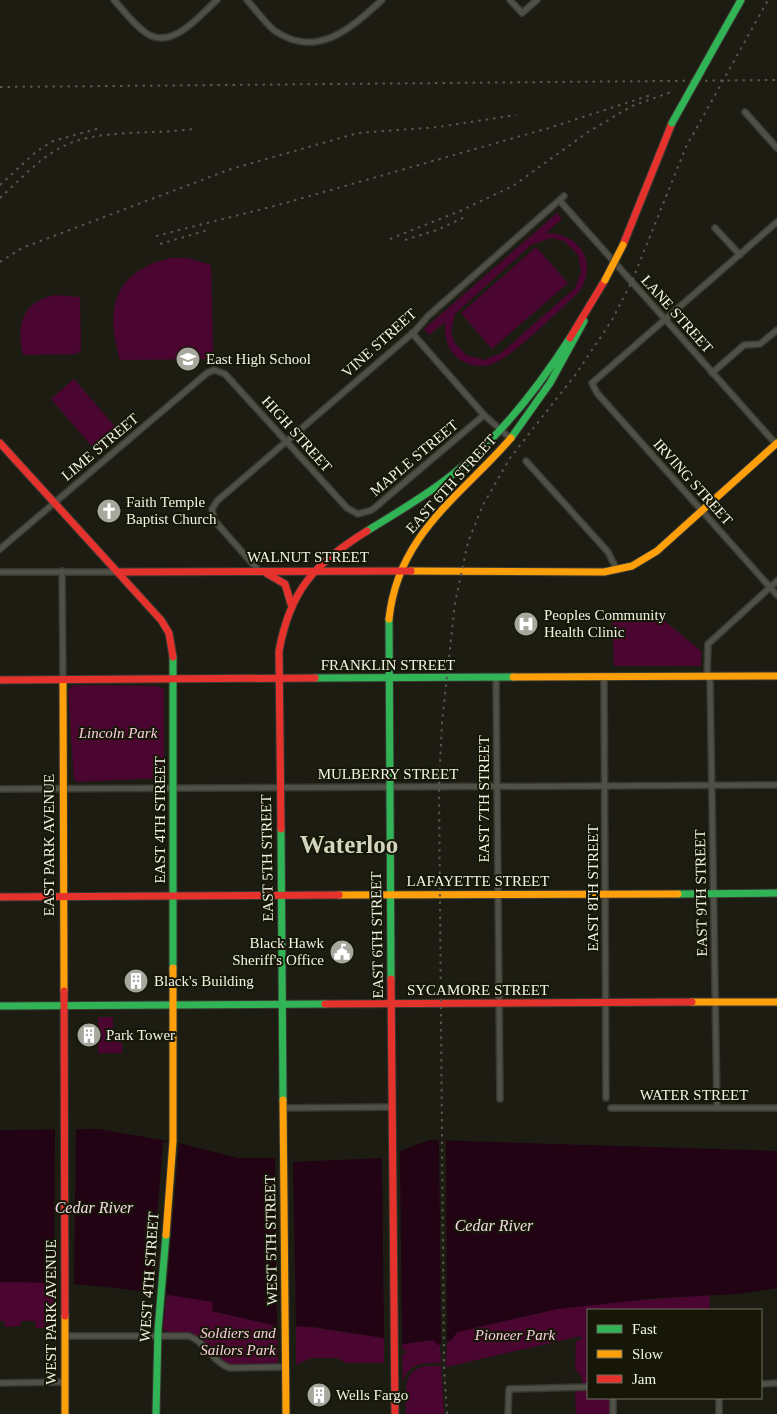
<svg xmlns="http://www.w3.org/2000/svg" width="777" height="1414" font-family="Georgia,serif">
  <rect width="100%" height="100%" fill="#1c1c13"/>
  <g fill="#4a0630" fill-rule="evenodd">
    <path d="M557 213 562 219 546 233C581 233 599 265 578 293 559 310 513 357 492 364 481 368 469 366 459 359 447 350 444 336 445 322L429 335 424 329ZM551 238 564 241 578 255 581 272 575 288 501 353 484 360 466 355 454 342 451 331 455 314 531 245Z"/>
    <polygon points="536,247 568,283 492,349 461,313"/>
    <path d="M170 258H188L211 265 213 351 206 359 120 360C105 309 113 272 170 258Z"/>
    <path d="M55 295 80 297 81 350 76 354 23 355C16 325 22 302 55 295Z"/>
    <polygon points="74,379 118,430 95,450 51,399"/>
    <polygon points="661,618 701,651 701,666 614,666 612,622"/>
    <polygon points="73,685 156,686 164,689 164,778 77,782 74,780 68,691"/>
    <polygon points="98,1017 113,1017 113,1035 119,1042 122,1043 122,1053 98,1053"/>
    <polygon points="0,1282 54,1282 54,1317 49,1317 50,1328 36,1328 35,1321 21,1321 21,1326 5,1327 4,1321 0,1321"/>
    <polygon points="167,1294 214,1302 212,1311 277,1326 278,1362 274,1365 227,1364 196,1336 165,1331 163,1327"/>
    <polygon points="709,1295 710,1310 588,1310 588,1384 582,1384 582,1377 575,1369 576,1341 581,1340 581,1336 446,1367 447,1342 457,1332 557,1309 617,1302"/>
    <polygon points="296,1325 384,1338 384,1363 346,1363 337,1358 311,1358 296,1365"/>
    <path d="M433 1340 440 1345 441 1363C424 1363 407 1363 403 1383L402 1354H406L405 1350H402V1344Z"/>
    <path d="M425 1366H441L444 1414H406C406 1395 401 1371 425 1366Z"/>
    <polygon points="588,1389 588,1398 609,1398 609,1414 576,1414 575,1390"/>
  </g>
  <path fill="#220314" d="M98 1129 179 1143 238 1158H275L293 1162 381 1158 430 1140 777 1151V1288L737 1294 658 1298 557 1309 457 1332 452 1340 438 1345 433 1340 402 1344 384 1338 314 1327 277 1326 212 1311 213 1302C143 1290 72 1281 0 1282V1130Z"/>
  <g fill="#1c1c13">
    <polygon points="55,1126 76,1126 74,1286 54,1284"/>
    <polygon points="439,1141 446,1141 447,1342 441,1344"/>
    <polygon points="163,1142 179,1143 166,1297 151,1296"/>
    <polygon points="400,1149 402,1346 384,1341 382,1156"/>
    <polygon points="275,1156 293,1159 296,1327 277,1328"/>
  </g>
  <g fill="none" stroke-linecap="round" stroke-linejoin="round">
    <defs>
      <g id="street">
        <path d="M114 0C124 11 134 25 146 33 172 51 200 15 217 0"/>
        <path d="M247 0C256 10 265 23 275 31 318 60 352 27 382 0"/>
        <polyline points="510,0 522,13 537,0"/>
        <polyline points="745,112 777,148"/>
        <polyline points="560,201 776,444"/>
        <polyline points="777,222 592,383 597,393 777,595"/>
        <polyline points="715,228 740,255"/>
        <polyline points="412,333 484,415 510,438"/>
        <polyline points="712,373 744,345 760,344 777,330"/>
        <polyline points="526,461 608,552 617,570"/>
        <polyline points="0,549 207,373 214,370 225,374 347,508 358,514 372,510 484,415"/>
        <polyline points="62,571 63,680"/>
        <polyline points="259,571 214,520 212,509 217,501 415,331 428,316 564,196"/>
        <polyline points="0,572 118,572"/>
        <polyline points="707,677 708,644 777,581"/>
        <polyline points="710,677 717,1108"/>
        <polyline points="496,678 500,1099"/>
        <polyline points="604,679 606,1098"/>
        <polyline points="0,789 777,785"/>
        <polyline points="284,1108 392,1107"/>
        <polyline points="611,1108 777,1108"/>
        <path d="M65 1336H189C206 1342 213 1363 230 1368L285 1367"/>
        <polyline points="0,1383 65,1382"/>
        <polyline points="761,1384 777,1383"/>
        <polyline points="719,1398 719,1414"/>
        <polyline points="508,1414 509,1389 588,1387"/>
        <polyline points="613,1414 613,1398"/>
      </g>
      <g id="fast">
        <polyline points="719,39 741,0"/>
        <polyline points="511,438 550,383 584,321"/>
        <path d="M367 531C396 513 426 496 453 474 500 437 538 388 570 338"/>
        <polyline points="389,619 391,979"/>
        <polyline points="173,657 173,968"/>
        <polyline points="315,678 513,677"/>
        <polyline points="281,829 283,1100"/>
        <polyline points="678,894 777,893"/>
        <polyline points="0,1006 325,1004"/>
        <polyline points="156,1414 158,1330 166,1235"/>
      </g>
      <g id="slow">
        <polyline points="411,571 604,572 632,566 657,551 777,443"/>
        <path d="M389 619C398 534 460 497 511 438"/>
        <polyline points="513,677 777,676"/>
        <polyline points="63,680 64,991"/>
        <polyline points="339,895 678,894"/>
        <polyline points="692,1002 777,1002"/>
        <polyline points="283,1100 286,1414"/>
        <polyline points="166,1235 173,1141 173,968"/>
        <polyline points="65,1316 65,1414"/>
      </g>
      <g id="jam">
        <polyline points="623,245 672,123"/>
        <polyline points="570,338 605,280"/>
        <polyline points="0,443 161,620 169,633 173,657"/>
        <polyline points="118,572 411,571"/>
        <polyline points="266,573 285,584 291,604"/>
        <polyline points="0,680 315,678"/>
        <path d="M281 829 279 651C290 590 315 563 367 531"/>
        <polyline points="0,897 339,895"/>
        <polyline points="391,979 395,1414"/>
        <polyline points="64,991 65,1316"/>
        <polyline points="325,1004 692,1002"/>
      </g>
    </defs>
    <use href="#street" stroke="#393932" stroke-width="8"/>
    <use href="#fast" stroke="#393932" stroke-width="9"/>
    <use href="#slow" stroke="#393932" stroke-width="9"/>
    <use href="#jam" stroke="#393932" stroke-width="9"/>
    <use href="#street" stroke="#505146" stroke-width="5"/>
    <use href="#fast" stroke="#30b455" stroke-width="7"/>
    <use href="#slow" stroke="#ff9f0a" stroke-width="7"/>
    <use href="#jam" stroke="#e5322d" stroke-width="7"/>
    <g stroke="#57574e" stroke-width="2" stroke-dasharray="2.5 5" stroke-linecap="butt">
      <polyline points="0,87 777,80"/>
      <polyline points="0,185 37,151 53,141 100,128"/>
      <path d="M0 198C19 181 38 159 62 147 97 128 154 135 193 129"/>
      <polyline points="156,236 278,205 549,128 651,95"/>
      <polyline points="390,239 460,211 513,186 588,132 632,106 671,92"/>
      <polyline points="405,240 437,230 465,217"/>
      <polyline points="160,244 208,230"/>
      <polyline points="0,262 22,248 231,169 358,133 438,127 516,115"/>
      <polyline points="447,1414 444,1368 439,786 442,722 455,603 468,542 483,505 510,458 576,374 612,320 632,281 686,147 768,0"/>
    </g>
    <defs>
      <polyline id="fast-bridge" points="672,123 719,39"/>
      <polyline id="slow-bridge" points="605,280 623,245"/>
    </defs>
    <use href="#fast-bridge" stroke="#393932" stroke-width="9" stroke-linecap="butt"/>
    <use href="#slow-bridge" stroke="#393932" stroke-width="9" stroke-linecap="butt"/>
    <use href="#fast-bridge" stroke="#30b455" stroke-width="7"/>
    <use href="#slow-bridge" stroke="#ff9f0a" stroke-width="7"/>
  </g>
  <defs>
    <symbol id="school-disc" viewBox="-11 -11 22 22"><circle r="9.5" fill="#a7a89d" stroke="#161706"/><path d="M0-5L7-2L0 1L-7-2ZM-4 1L0 2.5L4 1V4Q0 6-4 4Z" fill="#fff"/></symbol>
    <symbol id="church-disc" viewBox="-11 -11 22 22"><circle r="9.5" fill="#a7a89d" stroke="#161706"/><path d="M-1.2-6h2.4v3.5h3.3v2.4h-3.3V6h-2.4V-.1h-3.3v-2.4h3.3Z" fill="#fff"/></symbol>
    <symbol id="hospital-disc" viewBox="-11 -11 22 22"><circle r="9.5" fill="#a7a89d" stroke="#161706"/><path d="M-5-5h3v3.5h4V-5h3V5h-3V1.5h-4V5h-3Z" fill="#fff"/></symbol>
    <symbol id="civic-disc" viewBox="-11 -11 22 22"><circle r="9.5" fill="#a7a89d" stroke="#161706"/><path d="M-.6-6.5H3V-4.5H.6V-3L4-1V1h2V6H-6V1h2V-1L-.6-3ZM-1.2 2.5V6h2.4V2.5Z" fill="#fff"/></symbol>
    <symbol id="building-disc" viewBox="-11 -11 22 22"><circle r="9.5" fill="#a7a89d" stroke="#161706"/><path d="M-4-6H4V6H1V3H-1V6H-4ZM-2.5-4.3h1.7v1.8h-1.7ZM.8-4.3h1.7v1.8H.8ZM-2.5-1h1.7V.8h-1.7ZM.8-1h1.7V.8H.8Z" fill="#fff"/></symbol>
  </defs>
  <g fill-rule="evenodd">
    <use href="#school-disc" x="174" y="345" width="28" height="28"/>
    <use href="#church-disc" x="95" y="497" width="28" height="28"/>
    <use href="#hospital-disc" x="512" y="610" width="28" height="28"/>
    <use href="#civic-disc" x="328" y="938" width="28" height="28"/>
    <use href="#building-disc" x="122" y="967" width="28" height="28"/>
    <use href="#building-disc" x="75" y="1021" width="28" height="28"/>
    <use href="#building-disc" x="305" y="1381" width="28" height="28"/>
  </g>
  <g text-anchor="middle" dominant-baseline="central" stroke-width="4" stroke-linejoin="round" paint-order="stroke">
    <g font-size="15" fill="#f2f3e7" stroke="#161706">
      <text transform="translate(677 314) rotate(48)">LANE STREET</text>
      <text transform="translate(379 343) rotate(-42)">VINE STREET</text>
      <text transform="translate(297 434) rotate(48)">HIGH STREET</text>
      <text transform="translate(100 447) rotate(-40)">LIME STREET</text>
      <text transform="translate(414 458) rotate(-40)">MAPLE STREET</text>
      <text transform="translate(693 482) rotate(48)">IRVING STREET</text>
      <text transform="translate(451 484) rotate(-48)">EAST 6TH STREET</text>
      <text x="308" y="557">WALNUT STREET</text>
      <text x="388" y="665">FRANKLIN STREET</text>
      <text x="388" y="774">MULBERRY STREET</text>
      <text transform="translate(484 799) rotate(-90)">EAST 7TH STREET</text>
      <text transform="translate(160 820) rotate(-90)">EAST 4TH STREET</text>
      <text transform="translate(49 845) rotate(-90)">EAST PARK AVENUE</text>
      <text transform="translate(267 858) rotate(-91)">EAST 5TH STREET</text>
      <text x="478" y="881">LAFAYETTE STREET</text>
      <text transform="translate(593 888) rotate(-90)">EAST 8TH STREET</text>
      <text transform="translate(701 893) rotate(-91)">EAST 9TH STREET</text>
      <text transform="translate(377 935) rotate(-91)">EAST 6TH STREET</text>
      <text x="478" y="990">SYCAMORE STREET</text>
      <text x="694" y="1095">WATER STREET</text>
      <text transform="translate(271 1240) rotate(-91)">WEST 5TH STREET</text>
      <text transform="translate(149 1277) rotate(-86)">WEST 4TH STREET</text>
      <text transform="translate(51 1312) rotate(-90)">WEST PARK AVENUE</text>
    </g>
    <g font-size="15" fill="#f2f3e7" stroke="#161706" text-anchor="start">
      <text x="206" y="359">East High School</text>
      <text x="126" y="502">Faith Temple<tspan x="126" dy="17">Baptist Church</tspan></text>
      <text x="544" y="615">Peoples Community<tspan x="544" dy="17">Health Clinic</tspan></text>
      <text x="324" y="943" text-anchor="end">Black Hawk<tspan x="324" dy="17">Sheriff's Office</tspan></text>
      <text x="154" y="981">Black's Building</text>
      <text x="106" y="1035">Park Tower</text>
      <text x="336" y="1395">Wells Fargo</text>
    </g>
    <g font-size="15" font-style="italic" fill="#fccde2" stroke="#161706">
      <text x="118" y="733">Lincoln Park</text>
      <text x="238" y="1333">Soldiers and<tspan x="238" dy="17">Sailors Park</tspan></text>
      <text x="515" y="1335">Pioneer Park</text>
    </g>
    <g font-size="16" font-style="italic" fill="#f4dbe6" stroke="#161706">
      <text x="94" y="1207">Cedar River</text>
      <text x="494" y="1225">Cedar River</text>
    </g>
    <g font-size="25" font-weight="bold" fill="#d3d5bf" stroke="#161706">
      <text x="349" y="844">Waterloo</text>
    </g>
  </g>
  <rect x="587" y="1309" width="175" height="90" fill="#161706" stroke="#6e6f60"/>
  <rect x="597" y="1325" width="25" height="8" fill="#30b455" stroke="#6e6f60"/>
  <text x="632" y="1334" font-size="15" fill="#f2f3e7">Fast</text>
  <rect x="597" y="1350" width="25" height="8" fill="#ff9f0a" stroke="#6e6f60"/>
  <text x="632" y="1359" font-size="15" fill="#f2f3e7">Slow</text>
  <rect x="597" y="1375" width="25" height="8" fill="#e5322d" stroke="#6e6f60"/>
  <text x="632" y="1384" font-size="15" fill="#f2f3e7">Jam</text>
</svg>
